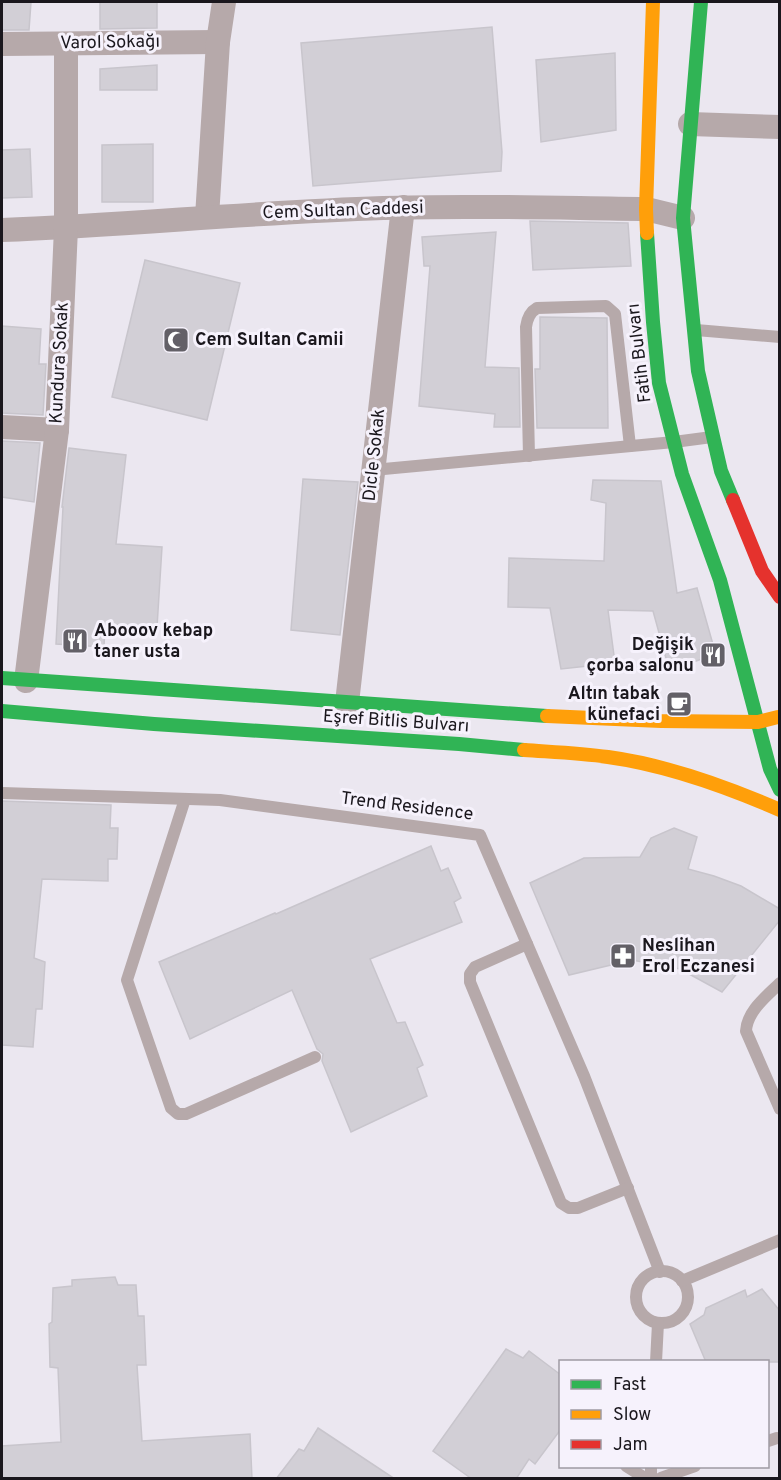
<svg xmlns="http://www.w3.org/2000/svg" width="781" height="1480" font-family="Overpass,sans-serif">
  <rect width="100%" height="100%" fill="#ebe7f0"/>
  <g fill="#d2cfd6" stroke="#c8c5cc" stroke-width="1.5">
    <polygon points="2,2 31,2 29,30 2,30"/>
    <polygon points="100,2 157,2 157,28 100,29"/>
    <polygon points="492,27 502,152 501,171 313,186 301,43"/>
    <polygon points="615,53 616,130 541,142 536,60"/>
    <polygon points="157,65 157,90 100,90 100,69"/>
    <polygon points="153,144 153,202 102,202 102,145"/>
    <polygon points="30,149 32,197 2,198 2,150"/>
    <polygon points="530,221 628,223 631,266 533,270"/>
    <polygon points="496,232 485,367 519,368 520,427 494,427 495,414 419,406 430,266 424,266 422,237"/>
    <polygon points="145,260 240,283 207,420 112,397"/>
    <polygon points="540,317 607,318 608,428 537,428 535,369 540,369"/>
    <polygon points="2,326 41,329 39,364 46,364 43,415 2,413"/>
    <polygon points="2,441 40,443 34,502 2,497"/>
    <polygon points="69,448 126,455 116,544 162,547 157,627 105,624 104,647 56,644 63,507 62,507"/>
    <polygon points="303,479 358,482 340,635 291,630"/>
    <polygon points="593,480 661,481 677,593 697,588 716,655 669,669 653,611 608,610 615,663 561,669 550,608 508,607 509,558 604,561 606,503 591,500"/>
    <polygon points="2,801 111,805 110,828 118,828 117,859 108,859 108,881 42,879 34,958 45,962 42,1009 36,1009 33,1047 2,1045"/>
    <polygon points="674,828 697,837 688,869 714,876 741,886 780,909 780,920 722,992 680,969 632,960 569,975 530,883 584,858 640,857 651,838"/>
    <polygon points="431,846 441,871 448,868 461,898 454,902 462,922 370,959 397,1023 405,1022 423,1065 417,1068 427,1096 351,1132 322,1061 323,1054 317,1049 292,990 190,1039 159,962 275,913 276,914"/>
    <polygon points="115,1277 118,1285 136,1285 138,1316 144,1316 146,1365 137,1365 142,1441 250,1434 252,1479 2,1479 2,1446 61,1442 58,1368 50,1367 49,1324 52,1322 53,1288 72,1286 72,1280"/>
    <polygon points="762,1289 780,1311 780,1362 706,1362 690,1324 704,1315 706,1308 745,1290 747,1297"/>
    <polygon points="506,1349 523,1358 529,1351 561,1375 561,1429 535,1464 529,1459 516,1479 472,1479 433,1451"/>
    <polygon points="318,1428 395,1479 276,1479 299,1449 304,1451"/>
  </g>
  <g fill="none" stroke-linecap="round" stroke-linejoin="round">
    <g stroke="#b6a9aa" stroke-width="12">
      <polyline points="696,330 780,337"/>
      <path d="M529 456 526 327C527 319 530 312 537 308L606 306 615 314 630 446"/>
      <polyline points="373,470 674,442 712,437"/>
      <polyline points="2,793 220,800 480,835 584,1076 660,1272"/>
      <polyline points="185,799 127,980 171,1108 178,1114 186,1114 315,1057"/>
      <polyline points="527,944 475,967 470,974 470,982 561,1203 569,1208 578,1208 628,1188"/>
      <path d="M780 983C767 996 747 1011 746 1031L780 1109"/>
      <circle cx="662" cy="1297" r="26"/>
      <polyline points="682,1281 780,1240"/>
      <polyline points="656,1362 658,1323"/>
      <polyline points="768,1441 777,1438"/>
      <polyline points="626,1466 645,1478"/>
      <polyline points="651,1478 651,1466"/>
      <polyline points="661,1478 695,1466"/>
    </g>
    <g stroke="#b6a9aa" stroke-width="24">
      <polyline points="2,44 218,42"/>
      <polyline points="690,124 780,127"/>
      <polyline points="207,217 218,42 224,2"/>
      <path d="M2 230C129 225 255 212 383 208 470 205 558 208 646 209L683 218"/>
      <polyline points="2,427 57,430"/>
      <polyline points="26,681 57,430 66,228 66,44"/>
      <polyline points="347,703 403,207"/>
    </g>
    <g stroke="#30b455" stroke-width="14">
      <polyline points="701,2 683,218 698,371 721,471 733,500"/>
      <polyline points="647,233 653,322 659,383 682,474 720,580 770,769 780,790"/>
      <polyline points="2,678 547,716"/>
      <polyline points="2,711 154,724 459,744 524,750"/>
    </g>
    <g stroke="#ff9f0a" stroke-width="14">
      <polyline points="647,233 646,209 653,2"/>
      <polyline points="547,716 661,721 758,722 778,717"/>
      <path d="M524 750C552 752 580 753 608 757 667 765 725 786 780 810"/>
    </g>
    <polyline stroke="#e5322d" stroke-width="14" points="733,500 762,571 780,597"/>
  </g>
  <defs>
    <symbol id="mosque-square" viewBox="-11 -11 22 22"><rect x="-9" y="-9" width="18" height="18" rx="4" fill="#636067" stroke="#f6f2fc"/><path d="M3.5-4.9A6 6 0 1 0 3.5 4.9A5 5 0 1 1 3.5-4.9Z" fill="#fff"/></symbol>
    <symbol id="restaurant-square" viewBox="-11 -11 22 22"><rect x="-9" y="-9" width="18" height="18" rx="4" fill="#636067" stroke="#f6f2fc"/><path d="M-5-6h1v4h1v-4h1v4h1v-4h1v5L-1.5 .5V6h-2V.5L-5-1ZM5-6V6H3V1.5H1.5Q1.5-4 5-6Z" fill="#fff"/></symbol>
    <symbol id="cafe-square" viewBox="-11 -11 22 22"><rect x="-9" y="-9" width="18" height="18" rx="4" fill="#636067" stroke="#f6f2fc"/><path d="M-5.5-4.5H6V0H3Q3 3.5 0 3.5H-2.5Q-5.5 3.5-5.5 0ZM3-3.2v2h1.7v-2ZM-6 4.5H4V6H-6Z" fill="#fff"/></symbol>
    <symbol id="pharmacy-square" viewBox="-11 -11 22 22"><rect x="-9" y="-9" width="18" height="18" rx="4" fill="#636067" stroke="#f6f2fc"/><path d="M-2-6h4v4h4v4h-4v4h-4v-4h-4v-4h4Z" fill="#fff"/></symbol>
  </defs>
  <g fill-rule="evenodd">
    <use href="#mosque-square" x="161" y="325" width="30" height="30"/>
    <use href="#restaurant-square" x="60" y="626" width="30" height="30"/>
    <use href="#restaurant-square" x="698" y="640" width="30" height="30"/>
    <use href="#cafe-square" x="664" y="689" width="30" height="30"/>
    <use href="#pharmacy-square" x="608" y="941" width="30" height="30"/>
  </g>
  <g text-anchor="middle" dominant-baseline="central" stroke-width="6" stroke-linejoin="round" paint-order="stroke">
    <g font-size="18" fill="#1a171d" stroke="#f6f2fc">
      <text transform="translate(110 43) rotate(-1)">Varol Sokağı</text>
      <text transform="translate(343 211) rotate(-2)">Cem Sultan Caddesi</text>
      <text transform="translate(640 353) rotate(-97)">Fatih Bulvarı</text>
      <text transform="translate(60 363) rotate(-87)">Kundura Sokak</text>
      <text transform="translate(375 455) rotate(-84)">Dicle Sokak</text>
      <text transform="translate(396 722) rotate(4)">Eşref Bitlis Bulvarı</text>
      <text transform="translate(407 807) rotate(7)">Trend Residence</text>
    </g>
    <g font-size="18" font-weight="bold" fill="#1a171d" stroke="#f6f2fc" text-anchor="start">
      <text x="195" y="340">Cem Sultan Camii</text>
      <text x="94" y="631">Abooov kebap<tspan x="94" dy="21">taner usta</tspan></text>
      <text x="694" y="645" text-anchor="end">Değişik<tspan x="694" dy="21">çorba salonu</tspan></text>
      <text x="660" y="694" text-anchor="end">Altın tabak<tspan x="660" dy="21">künefaci</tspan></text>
      <text x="642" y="946">Neslihan<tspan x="642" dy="21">Erol Eczanesi</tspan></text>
    </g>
  </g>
  <rect width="781" height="1480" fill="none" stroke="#1a171d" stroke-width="6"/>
  <rect x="559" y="1360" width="210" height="108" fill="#f6f2fc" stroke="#9e9aa3" stroke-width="1.5"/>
  <rect x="571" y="1380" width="30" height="9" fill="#30b455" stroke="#9e9aa3" stroke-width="1.5"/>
  <text x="613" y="1390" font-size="18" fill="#1a171d">Fast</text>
  <rect x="571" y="1410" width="30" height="9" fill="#ff9f0a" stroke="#9e9aa3" stroke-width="1.5"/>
  <text x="613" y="1420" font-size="18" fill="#1a171d">Slow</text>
  <rect x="571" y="1440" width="30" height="9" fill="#e5322d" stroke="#9e9aa3" stroke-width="1.5"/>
  <text x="613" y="1450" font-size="18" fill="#1a171d">Jam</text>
</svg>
